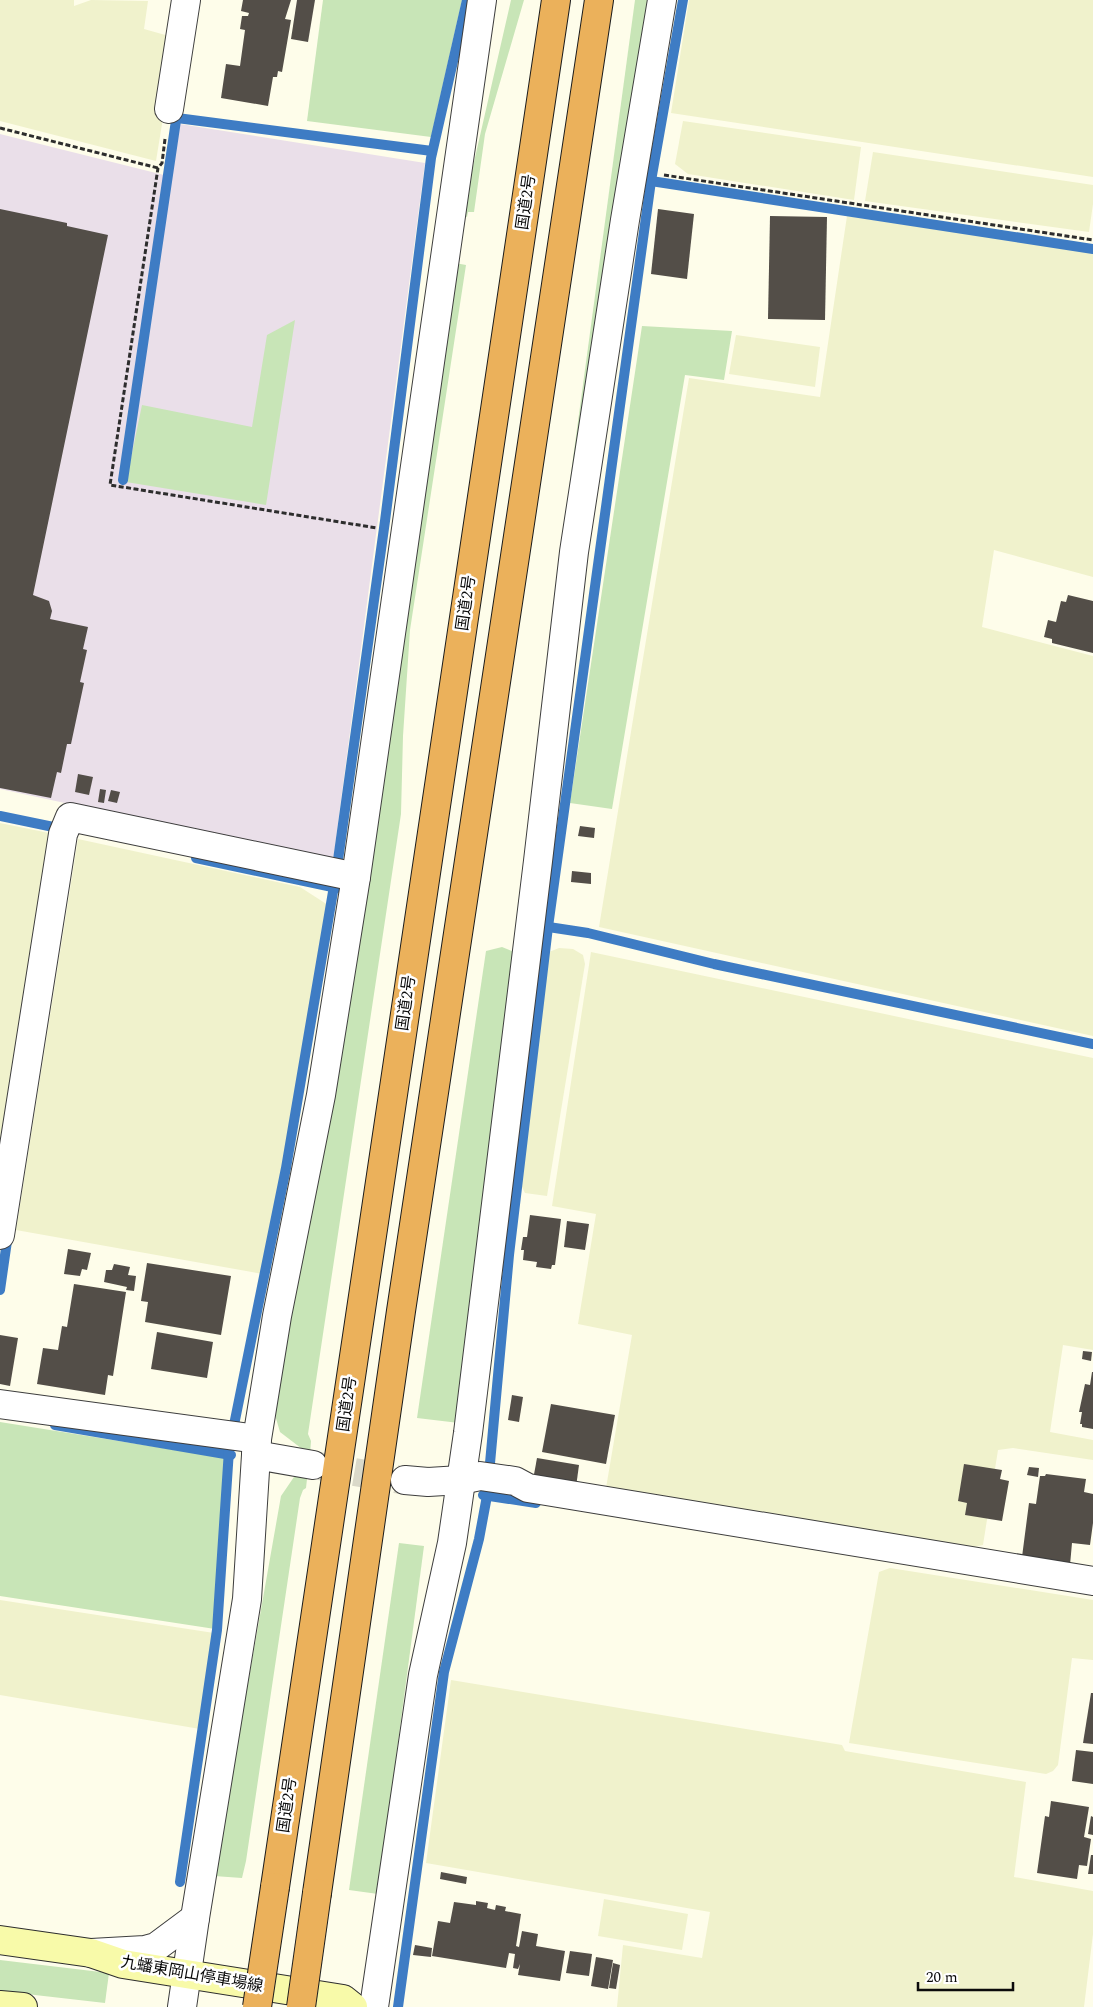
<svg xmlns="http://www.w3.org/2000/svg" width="1093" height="2007" font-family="Spectral,'Noto Sans JP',serif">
  <rect width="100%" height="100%" fill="#fefdea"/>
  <polygon fill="#eadfe9" points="180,124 425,163 333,861 0,789 0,134 172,177"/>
  <g fill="#f0f2cc">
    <polygon points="0,0 74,0 74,6 91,0 148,1 144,29 176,38 156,161 0,121"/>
    <polygon points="689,0 1093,0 1093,177 671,113"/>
    <polygon points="683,121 861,147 854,200 688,174 675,164"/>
    <polygon points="873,152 1093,185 1093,204 1089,232 865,201"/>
    <polygon points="847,216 1093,253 1093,577 994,550 982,627 1093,656 1093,1036 599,927 689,378 820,397"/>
    <polygon points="736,335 820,347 815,387 729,374"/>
    <polygon points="0,823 54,834 0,1171"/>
    <polygon points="78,839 300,887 328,905 263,1274 16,1230"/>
    <polygon points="559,948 573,949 583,955 585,964 547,1196 525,1193 520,1183 549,952"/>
    <polygon points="591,952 1093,1058 1093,1350 1063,1345 1050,1432 1093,1440 1093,1460 1013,1448 998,1450 983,1545 969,1548 606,1488 632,1335 578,1324 596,1214 552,1206"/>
    <polygon points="890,1568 1093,1600 1093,1660 1072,1658 1058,1765 1053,1771 1046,1774 849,1743 879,1572"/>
    <polygon points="0,1600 214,1633 200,1729 0,1695"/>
    <polygon points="451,1680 842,1745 845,1751 1026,1782 1014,1877 1093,1891 1093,1934 1084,2007 617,2007 623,1945 702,1958 710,1912 426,1863"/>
    <polygon points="604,1899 688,1914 682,1950 598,1936"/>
  </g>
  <g fill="#c8e5b7">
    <polygon points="323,0 462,0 431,137 307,121"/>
    <polygon points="511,0 524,0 485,134 474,212 468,212 467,217 458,215 471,175"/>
    <polygon points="635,0 650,0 569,488"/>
    <polygon points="455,263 466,265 410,630 403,736 401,814 308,1434 311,1441 310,1455 280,1432 275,1415"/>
    <polygon points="295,320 266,505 126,482 142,405 252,427 267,335"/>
    <polygon points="642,326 732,331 724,380 685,375 612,809 570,803"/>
    <polygon points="502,947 512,951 512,960 459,1423 417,1418 486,951"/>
    <polygon points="0,1422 225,1458 215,1629 0,1596"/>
    <polygon points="308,1470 306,1488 303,1490 300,1498 246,1861 242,1878 214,1876 281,1496 294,1477"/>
    <polygon points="399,1543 424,1546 378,1894 349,1890"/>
    <polygon points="0,1960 109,1973 105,2003 0,1991"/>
  </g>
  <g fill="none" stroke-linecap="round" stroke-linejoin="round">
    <g stroke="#3e7cc4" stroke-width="10">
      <polyline points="177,118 432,151"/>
      <polyline points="651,181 1093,249"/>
      <polyline points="123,480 178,107"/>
      <polyline points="0,816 63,829"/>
      <polyline points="196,858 337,888"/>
      <polyline points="338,860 385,521 431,158 467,0"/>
      <polyline points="542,926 588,933 714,964 1093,1044"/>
      <polyline points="0,1290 8,1234"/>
      <polyline points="55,1425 231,1455"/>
      <polyline points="234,1425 286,1168 335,880"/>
      <polyline points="483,1495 536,1503"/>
      <polyline points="180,1882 217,1630 229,1450"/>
      <polyline points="398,2007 444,1672 479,1539 487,1496 509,1255 548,927 651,181 683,0"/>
    </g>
  </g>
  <g fill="#534e48">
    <polygon points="243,0 291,0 285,19 291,20 282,72 278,71 277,77 273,77 268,106 221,98 226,64 240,66 245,30 240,29 242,16 248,16 249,13 241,11"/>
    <polygon points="297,0 315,0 308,42 291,39"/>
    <polygon points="0,209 67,223 67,226 108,235 33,595 49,601 52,611 50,619 88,627 83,649 87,650 80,682 84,683 71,744 67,744 61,773 57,772 51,798 0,788"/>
    <polygon points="658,209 694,214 687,279 651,274"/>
    <polygon points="770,216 827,217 825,320 768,319"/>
    <polygon points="1068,595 1093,601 1093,653 1052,643 1052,639 1044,637 1048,620 1056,622 1061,601 1066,602"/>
    <polygon points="78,774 93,777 89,795 75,792"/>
    <polygon points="100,789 106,790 104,803 98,802"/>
    <polygon points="111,790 120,792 117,803 108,801"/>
    <polygon points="580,826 595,828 594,838 578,836"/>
    <polygon points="572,871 591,873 591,884 571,882"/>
    <polygon points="530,1215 561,1219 555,1265 552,1265 551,1269 536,1267 537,1262 523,1260 524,1250 521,1250 523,1237 527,1237"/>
    <polygon points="567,1221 589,1224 585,1250 564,1247"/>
    <polygon points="68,1249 91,1253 87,1270 82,1269 80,1276 64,1274"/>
    <polygon points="147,1263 231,1276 221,1335 145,1322 148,1302 141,1301"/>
    <polygon points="114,1264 130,1267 128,1275 136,1276 134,1291 126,1290 127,1287 104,1282 106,1270 112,1270"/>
    <polygon points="74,1284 126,1292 113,1376 108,1375 105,1395 37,1384 43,1348 58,1350 62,1326 67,1327"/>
    <polygon points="157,1332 213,1342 207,1378 151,1369"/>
    <polygon points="0,1335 18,1338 10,1386 0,1384"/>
    <polygon points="1083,1351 1092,1352 1091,1361 1082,1359"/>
    <polygon points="1092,1372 1093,1372 1093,1429 1082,1427 1082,1424 1080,1424 1082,1412 1079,1412 1085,1384 1090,1385"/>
    <polygon points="512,1395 523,1397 519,1422 508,1420"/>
    <polygon points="551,1404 615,1415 606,1464 542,1452"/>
    <polygon points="537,1458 579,1465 576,1487 533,1480"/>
    <polygon points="964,1464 1002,1470 1000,1479 1009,1481 1002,1521 965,1515 967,1503 958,1501"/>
    <polygon points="1029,1467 1039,1468 1038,1477 1027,1475"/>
    <polygon points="1046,1474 1086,1479 1084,1492 1093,1494 1093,1523 1090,1545 1072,1543 1070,1565 1022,1557 1029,1503 1036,1504 1040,1476 1045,1476"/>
    <polygon points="1091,1693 1093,1693 1093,1744 1083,1743"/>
    <polygon points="1076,1750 1093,1752 1093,1784 1072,1781"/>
    <polygon points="1051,1801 1089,1807 1084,1837 1091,1839 1087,1866 1079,1865 1077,1879 1037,1873 1045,1816 1049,1817"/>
    <polygon points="1091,1816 1093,1817 1093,1835 1088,1834"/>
    <polygon points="1091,1855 1093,1855 1093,1874 1088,1874"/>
    <polygon points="441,1872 467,1877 466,1884 440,1879"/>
    <polygon points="476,1901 488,1903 487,1908 495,1910 496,1905 506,1907 505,1911 521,1914 516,1946 519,1947 522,1931 538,1934 536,1946 565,1951 560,1981 518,1975 520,1964 518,1969 513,1968 515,1954 509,1953 506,1968 432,1956 438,1921 450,1923 454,1902 476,1905"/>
    <polygon points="415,1945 432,1948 431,1957 413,1955"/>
    <polygon points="570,1951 592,1954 589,1976 566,1973"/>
    <polygon points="596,1957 613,1960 608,1989 591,1986"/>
    <polygon points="613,1963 620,1965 616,1989 609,1988"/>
  </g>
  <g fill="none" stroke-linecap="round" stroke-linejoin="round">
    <polyline stroke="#dad9c9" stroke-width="28" stroke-dasharray="28 14" stroke-linecap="butt" points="313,1465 401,1480"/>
    <defs>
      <g id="street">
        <polyline points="169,109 186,0"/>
        <polyline points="0,1235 63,834 70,817 356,877"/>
        <polyline points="0,1404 257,1439"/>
        <polyline points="256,1455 313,1465"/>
        <polyline points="405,1480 428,1482 461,1480 480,1476 515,1481 528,1488 1093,1581"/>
        <polyline points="91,1953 145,1950 156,1947 195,1918"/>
        <polyline points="182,2007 195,1918 247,1599 257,1439 277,1316 321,1095 356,877 482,0"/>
        <polyline points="374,2007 423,1675 452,1543 468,1433 538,861 574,552 625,220 662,0"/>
      </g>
      <g id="secondary">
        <polyline points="0,1940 91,1953 123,1964 343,1999 353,2007"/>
        <polyline points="0,2005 23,2007"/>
      </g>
      <g id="highway">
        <polyline points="275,1887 556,0"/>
        <polyline points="317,1893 401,1311 599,0"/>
      </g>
    </defs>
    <use href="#street" stroke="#3e3e3e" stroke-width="30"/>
    <use href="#secondary" stroke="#2d2d2d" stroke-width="30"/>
    <use href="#highway" stroke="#1c1c1c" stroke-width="30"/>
    <g stroke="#2d2d2d" stroke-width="3" stroke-dasharray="5 2.5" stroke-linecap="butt">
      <polyline points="0,128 158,168"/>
      <polyline points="165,139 162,163 158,168 110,485 377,528"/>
      <polyline points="664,175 1093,240"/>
    </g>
    <use href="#street" stroke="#fff" stroke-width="28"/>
    <use href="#secondary" stroke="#f8faa9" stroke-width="28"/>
    <use href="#highway" stroke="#ebb15b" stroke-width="28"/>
    <defs>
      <g id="highway-bridge">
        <polyline points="257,2007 275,1887"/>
        <polyline points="301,2007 317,1893"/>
      </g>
    </defs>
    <use href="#highway-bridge" stroke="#1c1c1c" stroke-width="30" stroke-linecap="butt"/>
    <use href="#highway-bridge" stroke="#ebb15b" stroke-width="28"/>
  </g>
  <g text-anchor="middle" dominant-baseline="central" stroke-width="5" stroke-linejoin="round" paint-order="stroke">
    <g font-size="16" fill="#0b0b0b" stroke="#fff">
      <text transform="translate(526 202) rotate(-82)">国道2号</text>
      <text transform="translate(466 603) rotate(-82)">国道2号</text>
      <text transform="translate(406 1003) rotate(-82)">国道2号</text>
      <text transform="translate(347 1404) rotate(-82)">国道2号</text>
      <text transform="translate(287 1805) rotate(-82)">国道2号</text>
      <text transform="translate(192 1974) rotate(10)">九蟠東岡山停車場線</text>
    </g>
  </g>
  <path d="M918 1982v8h95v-8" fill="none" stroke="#0b0b0b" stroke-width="2.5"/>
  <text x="926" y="1982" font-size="15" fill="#0b0b0b" stroke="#ffffff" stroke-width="4" paint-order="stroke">20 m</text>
</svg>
